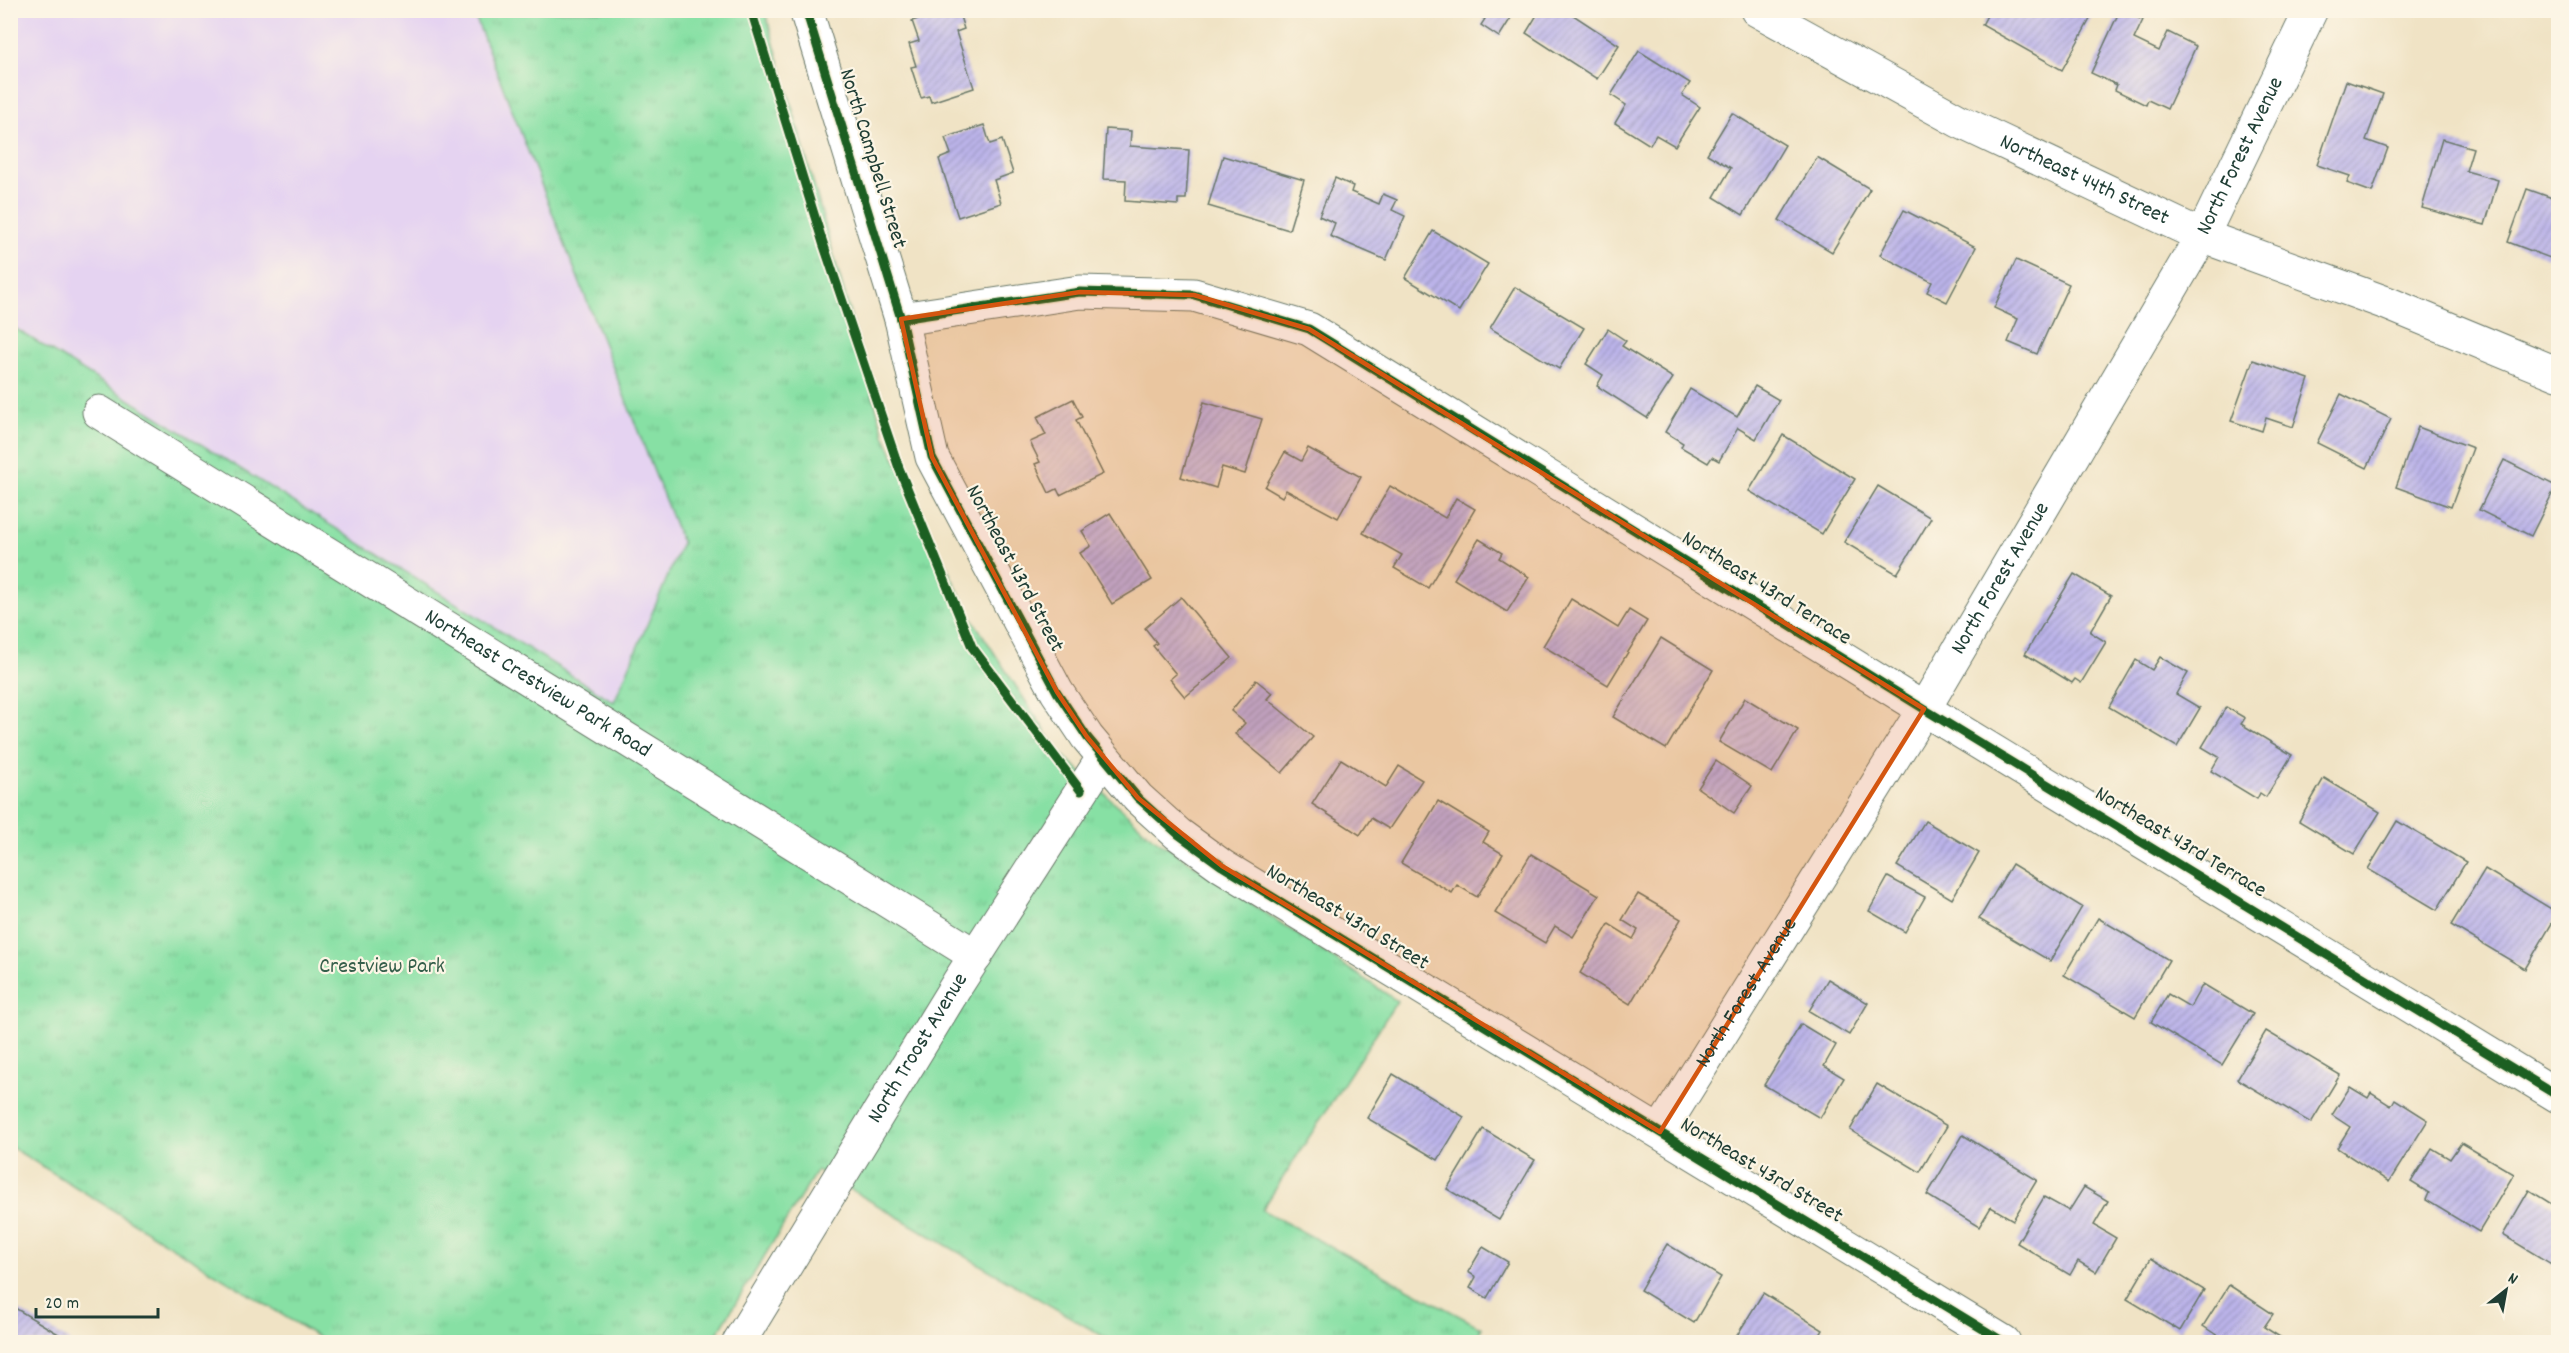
<svg xmlns="http://www.w3.org/2000/svg" width="2569" height="1353" font-family="Dekko,sans-serif">
  <defs>
    <pattern id="park-tufts" width="24" height="20" patternUnits="userSpaceOnUse" patternTransform="scale(1.5)"><rect width="24" height="20" fill="#87e0a4"/><path d="M3 7l-1-3M5 7V3M7 7l1-3M15 17l-1-3M17 17v-4M19 17l1-3" fill="none" stroke="#74c18e"/></pattern>
    <pattern id="building-hatch" width="6" height="6" patternUnits="userSpaceOnUse" patternTransform="scale(1.5)"><rect width="6" height="6" fill="#bcb4ea"/><path d="M-1 1l2-2M0 6l6-6M5 7l2-2" fill="none" stroke="#9894be"/></pattern>
  </defs>
  <rect width="100%" height="100%" fill="#fcf5e5"/>
  <filter id="ink" filterUnits="userSpaceOnUse"><feTurbulence type="fractalNoise" baseFrequency=".0167" numOctaves="2"/><feDisplacementMap in="SourceGraphic" scale="12" xChannelSelector="R" yChannelSelector="G"/><feConvolveMatrix kernelMatrix="1 2 1 2 8 2 1 2 1" color-interpolation-filters="sRGB"/></filter>
  <filter id="wash" filterUnits="userSpaceOnUse"><feTurbulence type="fractalNoise" baseFrequency=".008" numOctaves="4" result="noise"/><feDisplacementMap in="SourceGraphic" scale="24" xChannelSelector="R" yChannelSelector="G"/><feGaussianBlur stdDeviation="1.35" result="paint"/><feColorMatrix in="noise" values="0 0 0 0 0 0 0 0 0 0 0 0 0 0 0 0 0 1.4 0 .05"/><feComposite in="paint" operator="in"/></filter>
  <g filter="url(#wash)">
    <rect width="100%" height="100%" fill="#f0e3c5"/>
    <polygon fill="#e5d3f1" points="10,11 475,11 682,543 614,702 11,325"/>
    <polygon fill="url(#park-tufts)" stroke="#538e6c" stroke-width="1.5" points="473,11 765,11 884,435 969,614 1058,751 1152,837 1397,1001 1262,1210 1482,1328 1473,1342 1113,1342 817,1170 712,1342 326,1342 11,1147 10,325 614,702 682,543"/>
    <g id="blocks">
      <g fill="url(#building-hatch)">
        <polygon points="945,10 958,10 964,29 956,32 974,88 931,102 929,96 921,98 911,67 916,66 909,44 919,41 912,21"/>
        <polygon points="1471,10 1516,10 1499,37 1481,25 1485,19"/>
        <polygon points="1540,10 1571,10 1570,13 1619,45 1597,79 1526,33"/>
        <polygon points="1990,10 2095,10 2062,70 1982,25"/>
        <polygon points="2120,10 2143,20 2134,39 2159,51 2168,32 2196,46 2167,109 2148,100 2146,105 2115,90 2117,85 2091,73"/>
        <polygon points="1639,51 1690,83 1682,95 1700,107 1675,146 1656,135 1650,145 1615,123 1626,105 1611,95"/>
        <polygon points="2346,81 2383,94 2366,140 2388,148 2372,192 2347,183 2350,176 2317,165"/>
        <polygon points="1732,113 1785,145 1743,215 1714,197 1731,168 1707,154"/>
        <polygon points="984,125 990,144 1002,140 1013,173 994,180 1001,203 958,217 939,159 951,154 945,138"/>
        <polygon points="1106,129 1131,131 1130,146 1189,150 1186,199 1178,199 1178,205 1125,201 1126,180 1103,179"/>
        <polygon points="2442,139 2473,148 2466,171 2498,180 2485,225 2422,208"/>
        <polygon points="1223,156 1304,180 1289,230 1208,206"/>
        <polygon points="1817,157 1870,189 1832,252 1779,220"/>
        <polygon points="1335,178 1353,186 1351,192 1379,204 1383,194 1397,200 1392,210 1405,216 1386,260 1330,236 1335,223 1319,216"/>
        <polygon points="2527,189 2558,200 2558,261 2508,242"/>
        <polygon points="1904,210 1976,247 1947,302 1927,292 1932,282 1880,255"/>
        <polygon points="1433,231 1488,264 1459,311 1405,278"/>
        <polygon points="2016,260 2069,284 2037,354 2008,342 2018,319 1994,308"/>
        <polygon points="1515,287 1584,328 1559,369 1490,328"/>
        <polygon points="1608,329 1626,341 1622,346 1673,378 1647,418 1597,386 1603,375 1586,364"/>
        <polygon points="2253,360 2309,379 2293,427 2266,418 2262,431 2231,421"/>
        <polygon points="1755,386 1779,400 1756,439 1738,428 1719,461 1712,457 1708,463 1681,447 1683,443 1665,432 1690,389 1737,417"/>
        <polygon points="2341,394 2391,419 2367,468 2317,443"/>
        <polygon points="1073,399 1082,417 1076,420 1103,474 1060,495 1057,489 1049,493 1035,464 1040,462 1030,442 1046,435 1037,417"/>
        <polygon points="1204,402 1262,419 1245,474 1222,467 1216,488 1181,477"/>
        <polygon points="2418,427 2473,448 2451,507 2396,487"/>
        <polygon points="1783,435 1855,479 1822,534 1749,491"/>
        <polygon points="1308,448 1361,477 1338,518 1286,490 1282,497 1265,487 1285,452 1301,461"/>
        <polygon points="2504,460 2556,486 2531,536 2479,510"/>
        <polygon points="1390,486 1445,518 1456,498 1475,509 1428,588 1394,568 1402,555 1363,533"/>
        <polygon points="1878,486 1931,518 1897,574 1844,542"/>
        <polygon points="1110,513 1152,580 1112,604 1080,553 1091,546 1082,531"/>
        <polygon points="1479,539 1502,553 1499,558 1529,577 1507,612 1454,579"/>
        <polygon points="2074,574 2111,596 2090,632 2106,642 2081,683 2075,679 2072,683 2025,654"/>
        <polygon points="1181,597 1232,658 1185,697 1170,679 1176,674 1153,646 1157,643 1145,628"/>
        <polygon points="1571,599 1618,628 1629,610 1647,621 1608,685 1543,646"/>
        <polygon points="1661,638 1713,670 1666,749 1613,717"/>
        <polygon points="2160,657 2188,673 2176,694 2200,708 2177,747 2109,707 2136,660 2152,670"/>
        <polygon points="1256,680 1272,693 1267,699 1313,737 1282,773 1235,734 1245,723 1231,711"/>
        <polygon points="1745,698 1798,730 1772,773 1719,742"/>
        <polygon points="2226,707 2245,718 2241,724 2292,755 2266,797 2260,793 2257,799 2211,771 2219,757 2202,747"/>
        <polygon points="1341,759 1386,787 1399,766 1422,780 1389,829 1371,818 1360,835 1312,804"/>
        <polygon points="1716,761 1752,786 1734,813 1698,788"/>
        <polygon points="2324,778 2380,812 2354,854 2299,821"/>
        <polygon points="1438,801 1489,832 1483,842 1503,854 1477,897 1457,885 1452,893 1401,863"/>
        <polygon points="1925,821 1979,853 1952,899 1897,866"/>
        <polygon points="2397,821 2466,862 2437,910 2368,869"/>
        <polygon points="1531,854 1599,895 1573,937 1555,926 1545,943 1495,913"/>
        <polygon points="2012,864 2082,907 2050,961 1979,919"/>
        <polygon points="2485,869 2558,913 2525,969 2451,925"/>
        <polygon points="1888,877 1925,897 1905,932 1869,911"/>
        <polygon points="1638,894 1681,919 1630,1004 1580,973 1609,924 1633,939 1638,930 1622,920"/>
        <polygon points="2098,918 2169,960 2135,1017 2064,975"/>
        <polygon points="1828,979 1868,1003 1849,1035 1809,1011"/>
        <polygon points="2203,984 2253,1014 2222,1065 2151,1022 2168,994 2190,1007"/>
        <polygon points="1801,1024 1836,1045 1824,1066 1844,1078 1820,1118 1764,1085"/>
        <polygon points="2266,1031 2340,1075 2311,1123 2237,1079"/>
        <polygon points="1393,1074 1464,1117 1438,1160 1367,1118"/>
        <polygon points="1877,1084 1947,1126 1920,1172 1850,1130"/>
        <polygon points="2350,1087 2368,1098 2371,1093 2391,1106 2395,1099 2428,1120 2389,1182 2337,1148 2350,1127 2332,1115"/>
        <polygon points="1483,1129 1535,1160 1499,1220 1447,1189"/>
        <polygon points="1963,1135 2037,1180 2013,1220 1991,1207 1979,1227 1927,1195"/>
        <polygon points="2461,1143 2514,1174 2479,1232 2426,1200 2429,1193 2411,1182 2432,1148 2450,1159"/>
        <polygon points="2084,1187 2108,1201 2094,1225 2116,1238 2096,1272 2078,1261 2070,1275 2017,1243 2044,1197 2069,1211"/>
        <polygon points="2529,1190 2558,1208 2558,1268 2503,1235"/>
        <polygon points="1667,1244 1721,1277 1694,1323 1640,1290"/>
        <polygon points="1483,1247 1508,1262 1487,1298 1470,1288 1476,1277 1468,1272"/>
        <polygon points="2151,1258 2204,1290 2180,1331 2127,1299"/>
        <polygon points="2229,1285 2273,1314 2264,1327 2288,1342 2222,1342 2224,1340 2203,1326"/>
        <polygon points="1763,1293 1823,1330 1816,1342 1733,1342"/>
        <polygon points="10,1305 70,1341 69,1342 10,1342"/>
      </g>
    </g>
  </g>
  <g filter="url(#ink)">
    <use href="#blocks" fill-opacity="0" stroke="#687767" stroke-width="1.5"/>
    <g fill="none" stroke-linecap="round" stroke-linejoin="round">
      <defs>
        <g id="minor">
          <polyline points="806,10 901,319 932,457 1057,692 1087,737 1138,798 1178,834 1222,866 2004,1342"/>
          <path id="s1" d="M1757 10 1959 121 2202 236 2389 304 2558 374"/>
          <polyline points="901,319 1080,292 1194,295 1309,329 1924,709 2558,1096"/>
          <path id="s2" d="M99 412 976 956"/>
          <path id="s3" d="M1660 1132 1924 709 2202 236 2311 10"/>
          <path id="s4" d="M739 1342 958 983 1103 758"/>
        </g>
      </defs>
      <use href="#minor" stroke="#687767" stroke-width="35"/>
      <use href="#minor" stroke="#fff" stroke-width="33"/>
      <defs>
        <g id="cycleway">
          <polyline points="751,10 823,243 899,468 972,647 1081,791"/>
          <polyline points="806,10 901,319 932,457 1057,692 1087,737 1138,798 1178,834 1222,866 2004,1342"/>
          <polyline points="901,319 1080,292 1194,295 1309,329 1924,709 2558,1096"/>
        </g>
      </defs>
      <use href="#cycleway" stroke="#fcf5e5" stroke-width="13"/>
      <use href="#cycleway" stroke="#1b5e20" stroke-width="9"/>
    </g>
  </g>
  <path fill="#d45610" fill-opacity="0.2" stroke="#d45610" stroke-width="4.5" stroke-linejoin="round" d="M1080 292 1194 295 1309 329 1924 709 1660 1132 1222 866 1138 798 1087 737 1057 692 932 457 901 319Z"/>
  <g text-anchor="middle" dominant-baseline="central" stroke-width="4.5" stroke-linejoin="round" paint-order="stroke">
    <g font-size="22" fill="#1f3d34" stroke="#fcf5e5">
      <text stroke="none"><textPath href="#s3" startOffset="1136">North Forest Avenue</textPath></text>
      <text transform="translate(872 159) rotate(73)">North Campbell Street</text>
      <text stroke="none"><textPath href="#s1" startOffset="369">Northeast 44th Street</textPath></text>
      <text transform="translate(1014 569) rotate(62)">Northeast 43rd Street</text>
      <text stroke="none"><textPath href="#s3" startOffset="650">North Forest Avenue</textPath></text>
      <text transform="translate(1766 589) rotate(32)">Northeast 43rd Terrace</text>
      <text stroke="none"><textPath href="#s2" startOffset="516">Northeast Crestview Park Road</textPath></text>
      <text transform="translate(2180 843) rotate(31)">Northeast 43rd Terrace</text>
      <text transform="translate(1347 918) rotate(31)">Northeast 43rd Street</text>
      <text stroke="none"><textPath href="#s3" startOffset="164">North Forest Avenue</textPath></text>
      <text stroke="none"><textPath href="#s4" startOffset="344">North Troost Avenue</textPath></text>
      <text transform="translate(1761 1171) rotate(31)">Northeast 43rd Street</text>
    </g>
    <g font-size="22" fill="#345e4a" stroke="#fcf5e5">
      <text x="382" y="967">Crestview Park</text>
    </g>
  </g>
  <rect width="2569" height="1353" fill="none" stroke="#fcf5e5" stroke-width="36"/>
  <g transform="translate(2506 1290) rotate(31)" stroke="#fcf5e5" stroke-width="4.5" paint-order="stroke">
  <path d="M0-4.5L10 22L0 15L-10 22Z" fill="#1f3d34"/>
  <text y="-9" font-size="16" font-weight="bold" text-anchor="middle" fill="#1f3d34">N</text>
  </g>
  <path d="M36 1308v9h122v-9" fill="none" stroke="#1f3d34" stroke-width="3"/>
  <text x="45" y="1308" font-size="18" fill="#1f3d34" stroke="#fcf5e5" stroke-width="4.5" paint-order="stroke">20 m</text>
</svg>
